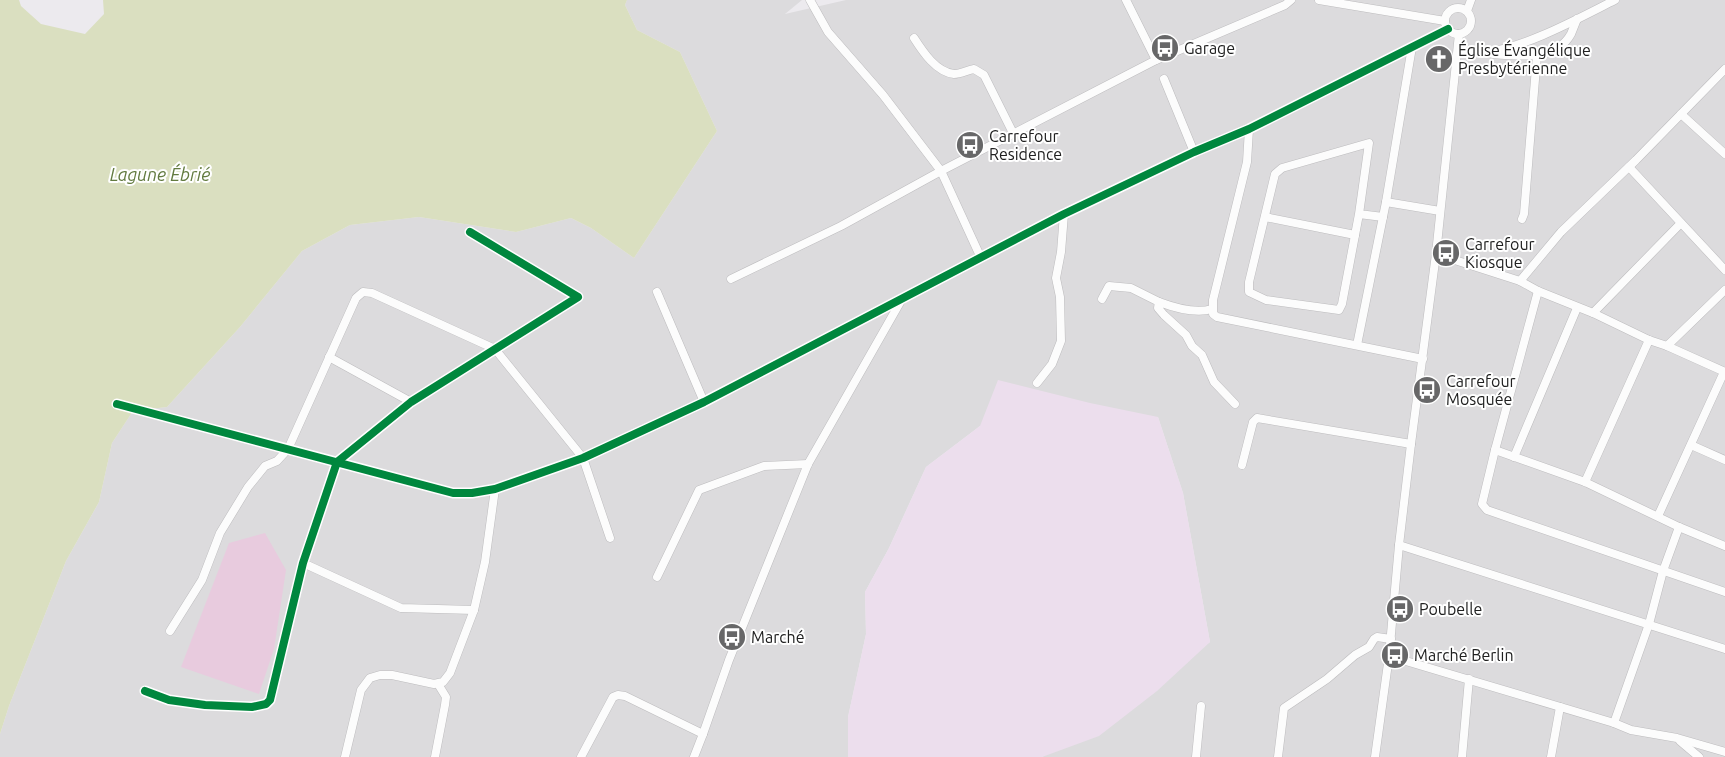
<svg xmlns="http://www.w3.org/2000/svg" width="1725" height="757" font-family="Ubuntu,sans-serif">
  <rect width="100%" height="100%" fill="#eceaee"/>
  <polygon fill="#dcdbdd" points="627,0 802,0 785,14 846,0 1725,0 1725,757 1042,757 1210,642 1183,493 1158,417 980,426 926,467 889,548 865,592 866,634 848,717 848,757 0,757 0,734 9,706 66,561 99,502 112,443 133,411 167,407 240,327 302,251 350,225 419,217 516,232 571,218 591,228 634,258 717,131 680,52 637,30 625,5"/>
  <polygon fill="#ecdeed" points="998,380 1090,403 1158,417 1183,493 1210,642 1157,691 1099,736 1042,757 848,757 848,717 866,634 865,592 889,548 926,467 980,426"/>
  <polygon fill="#e8cbde" points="265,533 286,570 274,649 259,694 181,667 229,543"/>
  <polygon fill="#dadfc0" points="0,0 19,0 21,6 41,24 85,34 104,14 103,0 627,0 625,5 637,30 680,52 717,131 634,258 591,228 571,218 516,232 419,217 350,225 302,251 240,327 167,407 133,411 112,443 99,502 66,561 9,706 0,734"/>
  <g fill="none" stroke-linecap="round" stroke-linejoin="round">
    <defs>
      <g id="minor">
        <polyline points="810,0 828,32 883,95 941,171 981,258"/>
        <polyline points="1126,0 1156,60"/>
        <polyline points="1319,0 1445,21"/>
        <circle cx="1458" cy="21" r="13"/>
        <polyline points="1467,11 1471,0"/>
        <path d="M914 38C923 52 936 72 954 74 961 74 967 70 974 69L984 75 1013 133"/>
        <path d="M1458 51C1467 51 1477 54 1486 52 1525 48 1579 18 1615 0"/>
        <path d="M1493 54C1519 56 1556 61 1571 34 1573 29 1575 24 1577 19"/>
        <polyline points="1164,79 1194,152"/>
        <polyline points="1681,114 1725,154"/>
        <polyline points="1249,129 1247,162 1213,300 1213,314 1217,317 1423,359"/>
        <polyline points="1629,167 1725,270"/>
        <polyline points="1386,202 1440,211"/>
        <polyline points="1359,214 1342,304 1339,310 1266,300 1249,292 1249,282 1275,174 1282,168 1369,143 1359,214 1383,217"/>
        <polyline points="1265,217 1355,235"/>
        <polyline points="1522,219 1524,214 1537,55"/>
        <polyline points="1436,254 1520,281 1538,291 1593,313 1649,340 1667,346 1725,372"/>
        <polyline points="731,279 841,226 941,171 1156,60 1285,5 1291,0"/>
        <polyline points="1520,281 1561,232 1636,160 1725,69"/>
        <polyline points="1538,291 1495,450 1585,482 1679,527 1725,546"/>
        <polyline points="657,292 704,402"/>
        <polyline points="1102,299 1109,286 1131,288 1159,302"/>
        <path d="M1212 309C1196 314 1175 308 1159 302L1158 308 1164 315 1186 335 1192 346 1202 355 1214 382 1235 404"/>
        <polyline points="1593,313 1681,223"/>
        <polyline points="1357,345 1386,202 1412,47"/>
        <polyline points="1667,346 1725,290"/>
        <polyline points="329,357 411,402"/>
        <polyline points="1037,383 1052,364 1061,341 1060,297 1056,278 1061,252 1064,214"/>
        <polyline points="117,404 453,493 472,493 495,489 583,458 704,402 1064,214 1194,152 1249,129 1448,29"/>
        <polyline points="1691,445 1725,460"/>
        <polyline points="1495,450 1482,504 1487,510 1725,592"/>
        <polyline points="1514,457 1577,308"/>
        <polyline points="1242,465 1253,422 1257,418 1411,444"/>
        <polyline points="1585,482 1649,340"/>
        <polyline points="1658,516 1724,372"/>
        <polyline points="1399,545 1725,649"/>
        <polyline points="303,563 401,608 474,610"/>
        <polyline points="657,577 699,490 764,466 808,464"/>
        <polyline points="170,631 202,580 220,533 248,487 265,466 277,461 288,449 356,298 363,292 372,293 495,349 583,458 610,538"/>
        <polyline points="1389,656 1614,723 1631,730 1677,738 1725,752"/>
        <polyline points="145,691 169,700 205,705 252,707 266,704 270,700 303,563 337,462 411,402 578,297 470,232"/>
        <polyline points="1614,723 1649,624 1663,571 1679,527"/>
        <polyline points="1680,741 1699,757"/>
        <polyline points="345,757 361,690 370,678 380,675 392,675 434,684 443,682 450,673 474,610 485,562 495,489"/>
        <polyline points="435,757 445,705 446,697 438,684"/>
        <polyline points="581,757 613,697 618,695 625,696 703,734"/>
        <polyline points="694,757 703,734 729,660 808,464 902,299"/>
        <polyline points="1196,757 1201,706"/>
        <polyline points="1278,757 1284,708 1327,679 1355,655 1369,647 1374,639 1377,637 1391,639"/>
        <polyline points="1375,757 1389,656 1399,545 1411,444 1436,254 1459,34"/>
        <polyline points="1462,757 1469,679"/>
        <polyline points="1551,757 1560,707"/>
      </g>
    </defs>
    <use href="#minor" stroke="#bdbcbe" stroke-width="9"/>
    <use href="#minor" stroke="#fcfcfc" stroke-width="8"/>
    <defs>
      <g id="cycleway">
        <polyline points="117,404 453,493 472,493 495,489 583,458 704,402 1064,214 1194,152 1249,129 1448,29"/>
        <polyline points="145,691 169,700 205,705 252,707 266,704 270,700 303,563 337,462 411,402 578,297 470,232"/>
      </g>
    </defs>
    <use href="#cycleway" stroke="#fff" stroke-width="11"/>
    <use href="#cycleway" stroke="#00873e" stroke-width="8"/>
  </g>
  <defs>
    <symbol id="bus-disc" viewBox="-11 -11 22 22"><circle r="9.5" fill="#676768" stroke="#fff"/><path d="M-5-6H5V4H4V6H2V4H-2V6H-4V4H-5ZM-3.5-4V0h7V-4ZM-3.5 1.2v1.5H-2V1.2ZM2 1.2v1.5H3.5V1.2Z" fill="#fff"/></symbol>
    <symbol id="church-disc" viewBox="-11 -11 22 22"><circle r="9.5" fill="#676768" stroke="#fff"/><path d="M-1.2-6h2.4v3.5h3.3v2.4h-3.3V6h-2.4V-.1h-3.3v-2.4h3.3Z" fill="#fff"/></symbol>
  </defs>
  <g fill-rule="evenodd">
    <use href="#bus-disc" x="1149" y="32" width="32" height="32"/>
    <use href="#church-disc" x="1423" y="43" width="32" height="32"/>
    <use href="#bus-disc" x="954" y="129" width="32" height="32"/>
    <use href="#bus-disc" x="1430" y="237" width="32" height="32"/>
    <use href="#bus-disc" x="1411" y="374" width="32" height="32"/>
    <use href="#bus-disc" x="1384" y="593" width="32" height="32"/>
    <use href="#bus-disc" x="716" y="621" width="32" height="32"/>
    <use href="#bus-disc" x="1379" y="639" width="32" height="32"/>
  </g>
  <g text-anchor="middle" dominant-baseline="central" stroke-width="4" stroke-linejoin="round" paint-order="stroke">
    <g font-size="16" fill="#202020" stroke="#fff" text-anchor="start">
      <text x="1184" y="48">Garage</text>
      <text x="1458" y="50">Église Évangélique<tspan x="1458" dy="18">Presbytérienne</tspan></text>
      <text x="989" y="136">Carrefour<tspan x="989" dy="18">Residence</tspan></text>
      <text x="1465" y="244">Carrefour<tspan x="1465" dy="18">Kiosque</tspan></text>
      <text x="1446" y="381">Carrefour<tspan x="1446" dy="18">Mosquée</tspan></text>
      <text x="1419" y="609">Poubelle</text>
      <text x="751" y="637">Marché</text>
      <text x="1414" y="655">Marché Berlin</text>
    </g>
    <g font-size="18" font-style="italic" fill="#637b40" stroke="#fff">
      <text x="160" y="174">Lagune Ébrié</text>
    </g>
  </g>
</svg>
